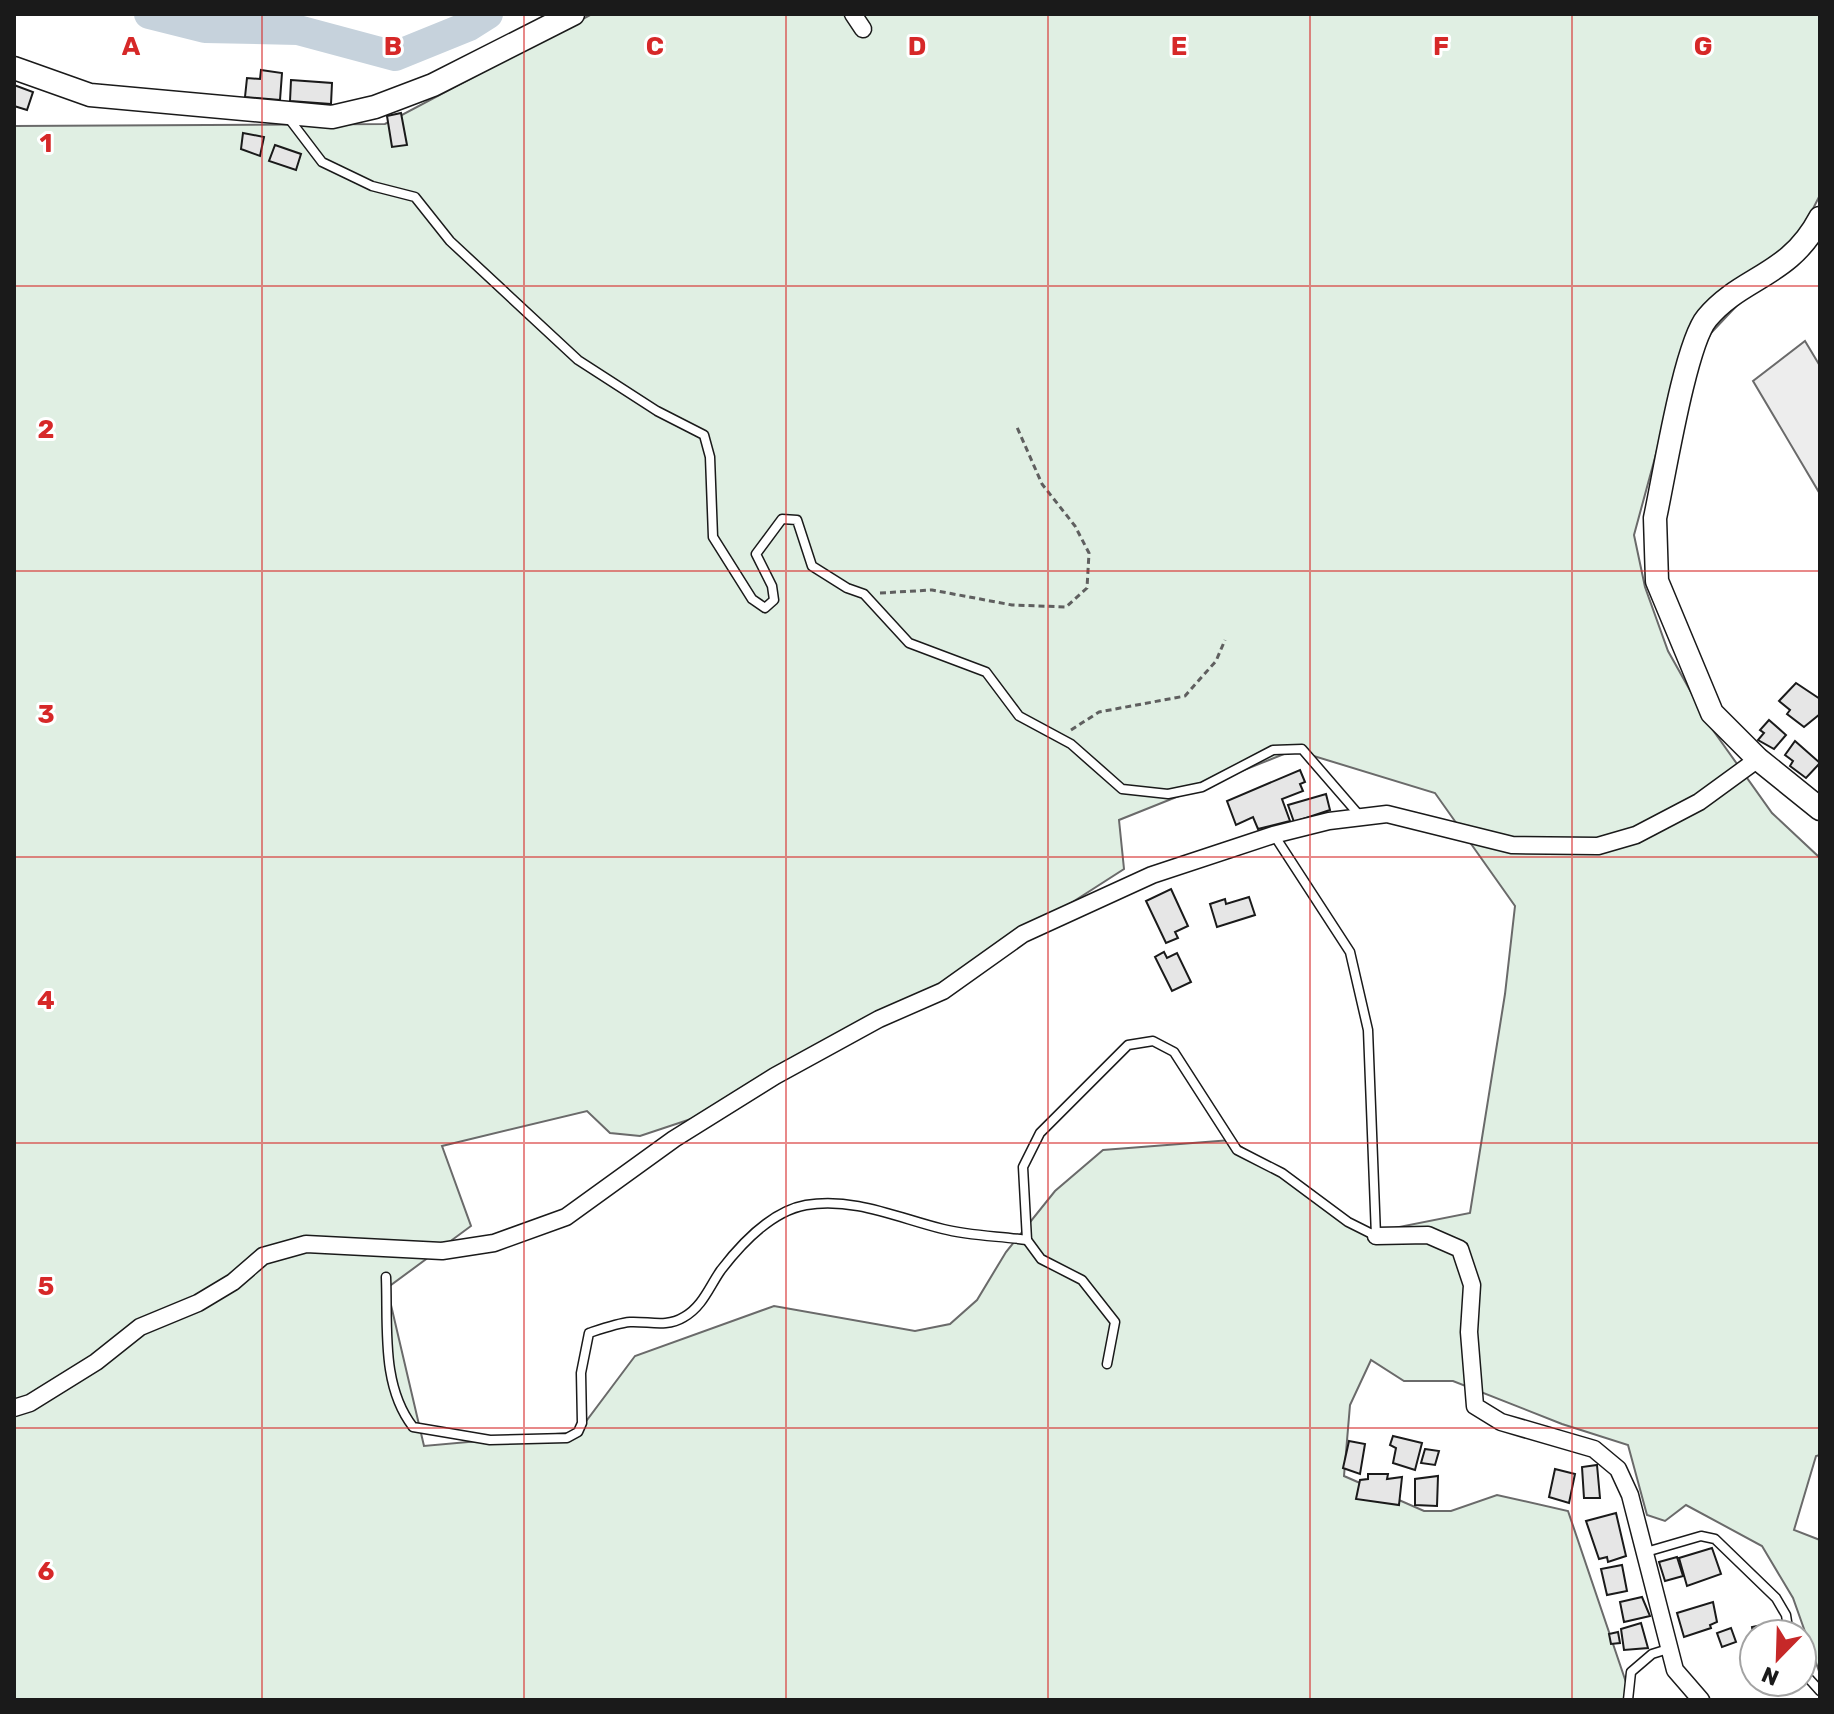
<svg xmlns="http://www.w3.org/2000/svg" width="1834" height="1714" font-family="Rubik,sans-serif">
  <rect width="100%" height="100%" fill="#fff"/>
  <path fill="#e0efe3" stroke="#6a6a6a" stroke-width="2" fill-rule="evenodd" d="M592 14H1820V195L1795 244 1711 333 1666 417 1634 535 1645 587 1668 651 1710 726 1772 813 1820 858V1455L1816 1456 1794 1530 1820 1540V1674L1793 1598 1762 1546 1686 1505 1665 1521 1647 1515 1628 1445 1562 1424 1453 1381H1404L1371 1360 1350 1405 1344 1476 1424 1511H1451L1497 1495 1568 1511 1632 1700H14V126L385 124ZM1294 750 1435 793 1515 906 1505 994 1470 1213 1369 1233 1231 1140 1103 1150 1055 1191 1006 1252 977 1300 950 1324 915 1331 774 1306 635 1356 578 1432 424 1446 387 1288 471 1226 442 1146 587 1111 610 1133 640 1136 715 1111 998 950 1124 869 1119 820Z"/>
  <polygon fill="#ededed" stroke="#6a6a6a" stroke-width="2" points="1805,341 1820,366 1820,494 1753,381"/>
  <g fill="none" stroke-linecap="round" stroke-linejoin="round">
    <polyline stroke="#c6d2dc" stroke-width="30" points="149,14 205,28 298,30 395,56 469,26 488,14"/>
  </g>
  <g fill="#e6e6e6" stroke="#1a1a1a" stroke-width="2">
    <polygon points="261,70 282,73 280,100 245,97 247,78 260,79"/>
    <polygon points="291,80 332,83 331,104 290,101"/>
    <polygon points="14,85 33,92 27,110 14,106"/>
    <polygon points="401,113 407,145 392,147 387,116"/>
    <polygon points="243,133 264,137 260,156 241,149"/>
    <polygon points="275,145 301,154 296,170 269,161"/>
    <polygon points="1796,683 1820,699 1820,714 1804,727 1787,714 1790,710 1779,701"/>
    <polygon points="1769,720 1786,735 1774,749 1758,740 1764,733 1760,730"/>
    <polygon points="1795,741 1820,763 1806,778 1790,766 1793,761 1785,755"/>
    <polygon points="1300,770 1305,782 1300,784 1303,791 1282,799 1290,821 1258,829 1253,817 1236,825 1227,801"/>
    <polygon points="1326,794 1330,810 1294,822 1288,805"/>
    <polygon points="1171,889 1188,926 1175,932 1178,938 1166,943 1146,901"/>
    <polygon points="1249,897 1255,915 1217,927 1210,904 1225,899 1226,904"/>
    <polygon points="1164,952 1167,958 1177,953 1191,982 1172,991 1155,957"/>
    <polygon points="1393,1436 1422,1443 1415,1470 1393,1463 1396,1448 1390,1445"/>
    <polygon points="1349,1441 1365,1444 1360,1474 1343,1468"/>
    <polygon points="1425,1449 1439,1451 1435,1465 1421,1463"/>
    <polygon points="1597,1465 1600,1498 1584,1498 1582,1467"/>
    <polygon points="1555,1469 1575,1474 1569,1503 1549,1497"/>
    <polygon points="1368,1474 1388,1474 1387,1479 1402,1477 1399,1505 1356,1499 1360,1480 1368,1479"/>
    <polygon points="1438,1476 1437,1506 1415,1505 1415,1479"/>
    <polygon points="1616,1513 1626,1556 1608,1562 1607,1557 1599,1559 1586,1521"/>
    <polygon points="1712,1548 1721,1574 1687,1586 1679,1558"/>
    <polygon points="1677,1557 1683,1576 1665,1581 1659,1562"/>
    <polygon points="1622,1565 1627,1591 1607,1595 1601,1569"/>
    <polygon points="1642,1597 1650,1616 1624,1622 1620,1602"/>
    <polygon points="1713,1602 1717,1622 1710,1625 1711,1628 1684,1637 1677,1613"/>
    <polygon points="1777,1622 1779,1634 1754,1634 1754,1639 1752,1627"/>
    <polygon points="1641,1623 1648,1648 1624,1650 1621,1629"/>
    <polygon points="1731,1628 1736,1642 1722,1647 1717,1633"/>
    <polygon points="1618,1632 1620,1643 1611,1644 1609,1634"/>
  </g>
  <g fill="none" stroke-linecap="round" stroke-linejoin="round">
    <defs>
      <g id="lane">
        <polyline points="287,116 322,162 372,186 415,197 450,241 578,360 657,411 704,435 710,457 713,537 752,599 765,608 774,600 772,586 756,554 782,519 797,520 812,566 847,588 864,594 909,643 986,672 1019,716 1071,744 1122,789 1168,794 1202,787 1273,750 1302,749 1360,816"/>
        <path d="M386 1277C388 1327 381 1386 413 1427L490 1440 567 1438 578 1432 582 1423 581 1373 589 1333C601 1329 618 1323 630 1322 649 1321 666 1328 684 1317 703 1306 709 1287 721 1270 741 1244 772 1211 806 1205 854 1197 898 1218 943 1229 970 1236 1000 1236 1027 1240"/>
        <polyline points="1107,1364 1115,1322 1082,1280 1041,1259 1027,1240 1023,1167 1040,1133 1128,1045 1153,1041 1174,1052 1237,1150 1282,1173 1348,1222 1376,1236 1368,1030 1350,952 1274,835"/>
        <polyline points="1646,1552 1701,1536 1715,1539 1776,1598 1786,1615 1789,1634"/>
        <polyline points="1802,1671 1820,1691"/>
        <polyline points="1628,1700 1631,1672 1652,1654 1668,1649"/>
      </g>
      <g id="street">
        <polyline points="853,14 863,29"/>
        <polyline points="1376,1236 1428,1235 1460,1249 1472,1285 1469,1332 1475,1406 1501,1422 1594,1449 1618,1469 1630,1495 1675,1670 1701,1700"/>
        <polyline points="14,1408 30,1403 96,1362 140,1327 198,1303 233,1282 263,1256 306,1244 442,1251 494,1243 566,1217 674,1139 775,1076 879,1019 943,991 1023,934 1152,875 1273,835 1329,821 1387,814 1512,845 1598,846 1636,835 1699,802 1758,759"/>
      </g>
      <g id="secondary">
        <polyline points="14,68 90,95 332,117 375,107 433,85 573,14"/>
        <path d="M1820 218C1789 277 1742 276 1707 318 1685 344 1664 477 1655 518L1657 581 1712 713 1758 759 1820 809"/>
      </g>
    </defs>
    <use href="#lane" stroke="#1a1a1a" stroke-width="11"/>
    <use href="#street" stroke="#1a1a1a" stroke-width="19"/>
    <use href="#secondary" stroke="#1a1a1a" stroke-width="25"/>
    <g stroke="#5f5f5f" stroke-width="3" stroke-dasharray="6 4" stroke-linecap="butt">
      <polyline points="880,593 932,590 1012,605 1066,607 1087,588 1089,553 1075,526 1042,484 1016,425"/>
      <polyline points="1071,730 1099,712 1185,696 1216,661 1225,640"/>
    </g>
    <use href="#lane" stroke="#fff" stroke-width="8"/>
    <use href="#street" stroke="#fff" stroke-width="16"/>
    <use href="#secondary" stroke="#fff" stroke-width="22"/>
  </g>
  <path fill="none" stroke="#d62828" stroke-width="2" stroke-opacity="0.55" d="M262 14V1700M524 14V1700M786 14V1700M1048 14V1700M1310 14V1700M1572 14V1700M14 286H1820M14 571H1820M14 857H1820M14 1143H1820M14 1428H1820"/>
  <g font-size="26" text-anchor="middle" font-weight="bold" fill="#d62828" stroke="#fff" stroke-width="6" stroke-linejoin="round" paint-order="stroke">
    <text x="131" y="55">A</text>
    <text x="393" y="55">B</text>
    <text x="655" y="55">C</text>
    <text x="917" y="55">D</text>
    <text x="1179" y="55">E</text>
    <text x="1441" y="55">F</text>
    <text x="1703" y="55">G</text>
    <text x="46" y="152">1</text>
    <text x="46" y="438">2</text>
    <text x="46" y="723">3</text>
    <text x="46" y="1009">4</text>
    <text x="46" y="1295">5</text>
    <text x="46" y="1580">6</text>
  </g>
  <rect width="1834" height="1714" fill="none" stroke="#1a1a1a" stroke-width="32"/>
  <g transform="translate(1778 1658) rotate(203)"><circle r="38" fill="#ffffff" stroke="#a3a3a3" stroke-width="2"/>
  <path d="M0-6L14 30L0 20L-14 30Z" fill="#c62828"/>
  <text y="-12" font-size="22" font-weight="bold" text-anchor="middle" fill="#1a1a1a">N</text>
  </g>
</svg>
